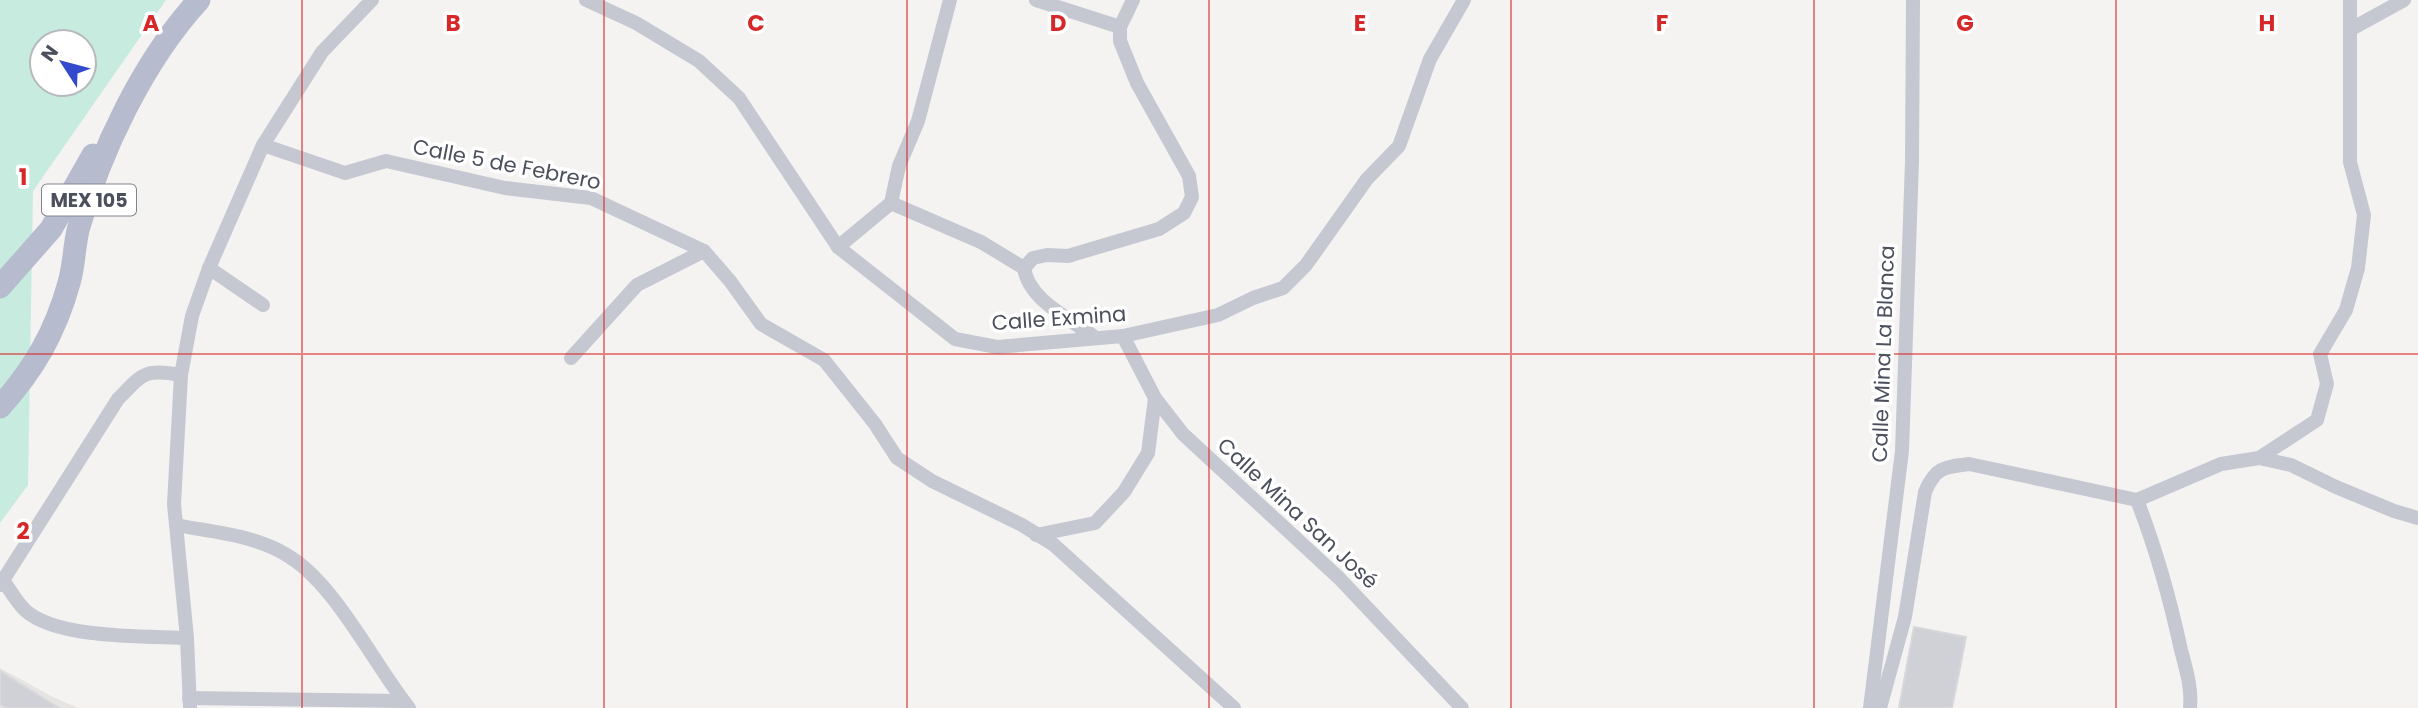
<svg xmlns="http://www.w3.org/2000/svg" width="2418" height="708" font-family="Poppins,sans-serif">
  <rect width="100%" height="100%" fill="#f4f3f2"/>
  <polygon fill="#e5e4e3" points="0,668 53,697 78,708 0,708"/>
  <path fill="#c7ebdf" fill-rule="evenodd" d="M0 0H166L33 191 28 485 0 523ZM42 42H84V84H42Z"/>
  <g fill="#d0d1d6" stroke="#d7d7dc" stroke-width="2">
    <polygon points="1914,627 1966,637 1952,708 1899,708"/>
    <polygon points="0,671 59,708 7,708 0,704"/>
  </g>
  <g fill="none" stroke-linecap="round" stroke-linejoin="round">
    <g stroke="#c5c8d1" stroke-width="14">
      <polyline points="586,0 636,23 699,61 739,98 838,247 955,339 997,347 1123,336 1218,315 1253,298 1283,288 1306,265 1367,179 1399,146 1430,59 1464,0"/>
      <polyline points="1036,0 1120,27"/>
      <polyline points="2351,29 2404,0"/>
      <polyline points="263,145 345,173 386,161 505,188 591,198 704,251 730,281 761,324 824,360 875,424 897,458 932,481 1022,525 1054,545 1234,708"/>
      <polyline points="891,203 981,242 1024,268"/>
      <polyline points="838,247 891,203 899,166 918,121 950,0"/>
      <polyline points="209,268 263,305"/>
      <polyline points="1123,336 1155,398 1183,434 1339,578 1462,708"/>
      <path d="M1096 338C1071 319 1029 301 1024 268L1033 258 1047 255 1068 256 1159 229 1184 213 1192 197 1189 176 1137 83 1120 41V27L1133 0"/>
      <polyline points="571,358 637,285 704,251"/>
      <polyline points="2259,458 2291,465 2336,487 2394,511 2418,518"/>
      <path d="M2137 500C2156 549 2170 599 2181 650 2186 669 2192 688 2190 708"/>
      <path d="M176 525C212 532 253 535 285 554 334 581 373 663 409 708"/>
      <polyline points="1036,535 1095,523 1124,492 1148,453 1155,398"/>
      <path d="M3 580C10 590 17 603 26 611 58 639 145 636 187 638"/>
      <path d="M0 585 118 399C143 374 144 368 181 375"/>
      <polyline points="189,698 403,701"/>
      <polyline points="190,708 187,638 174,504 181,375 192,316 209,268 263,145 322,52 372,0"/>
      <polyline points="1870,708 1902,451 1912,161 1913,0"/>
      <path d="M1880 708 1905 617 1925 492C1935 468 1943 467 1969 464L2137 500 2221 464 2259 458 2317 420 2327 384 2320 354 2346 310 2358 268 2364 215 2350 162V0"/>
    </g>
    <g stroke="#b6bbcd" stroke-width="23">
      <polyline points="0,287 51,229 93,155"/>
      <path d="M0 407C34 369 55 333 69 283 74 266 74 248 78 230 100 152 143 61 199 0"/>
    </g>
  </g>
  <path fill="none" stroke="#d62828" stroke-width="2" stroke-opacity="0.55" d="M302 0V708M604 0V708M907 0V708M1209 0V708M1511 0V708M1814 0V708M2116 0V708M0 354H2418"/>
  <g text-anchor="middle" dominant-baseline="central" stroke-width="7" stroke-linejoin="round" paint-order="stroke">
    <rect fill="#fff" stroke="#82848e" stroke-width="2" x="42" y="184.5" width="94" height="31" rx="5"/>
    <g font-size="19" font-weight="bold" fill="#4c505d">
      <text x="89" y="200">MEX 105</text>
    </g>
    <g font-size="21" fill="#4c505d" stroke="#fff">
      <text transform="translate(507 164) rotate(11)">Calle 5 de Febrero</text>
      <text transform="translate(1059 318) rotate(-4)">Calle Exmina</text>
      <text transform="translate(1883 354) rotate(-88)">Calle Mina La Blanca</text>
      <text transform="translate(1298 513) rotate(43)">Calle Mina San José</text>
    </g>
  </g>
  <g font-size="23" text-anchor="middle" font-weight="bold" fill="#d62828" stroke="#fff" stroke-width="7" stroke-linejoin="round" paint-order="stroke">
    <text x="151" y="31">A</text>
    <text x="453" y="31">B</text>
    <text x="756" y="31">C</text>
    <text x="1058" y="31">D</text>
    <text x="1360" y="31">E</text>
    <text x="1662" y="31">F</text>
    <text x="1965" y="31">G</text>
    <text x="2267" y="31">H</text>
    <text x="23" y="185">1</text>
    <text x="23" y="539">2</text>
  </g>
  <g transform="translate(63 63) rotate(306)"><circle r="33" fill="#ffffff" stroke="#b7b9be" stroke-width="2"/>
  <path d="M0-5L12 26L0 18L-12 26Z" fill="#324bce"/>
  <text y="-10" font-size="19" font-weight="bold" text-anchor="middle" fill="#4c505d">N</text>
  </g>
</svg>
